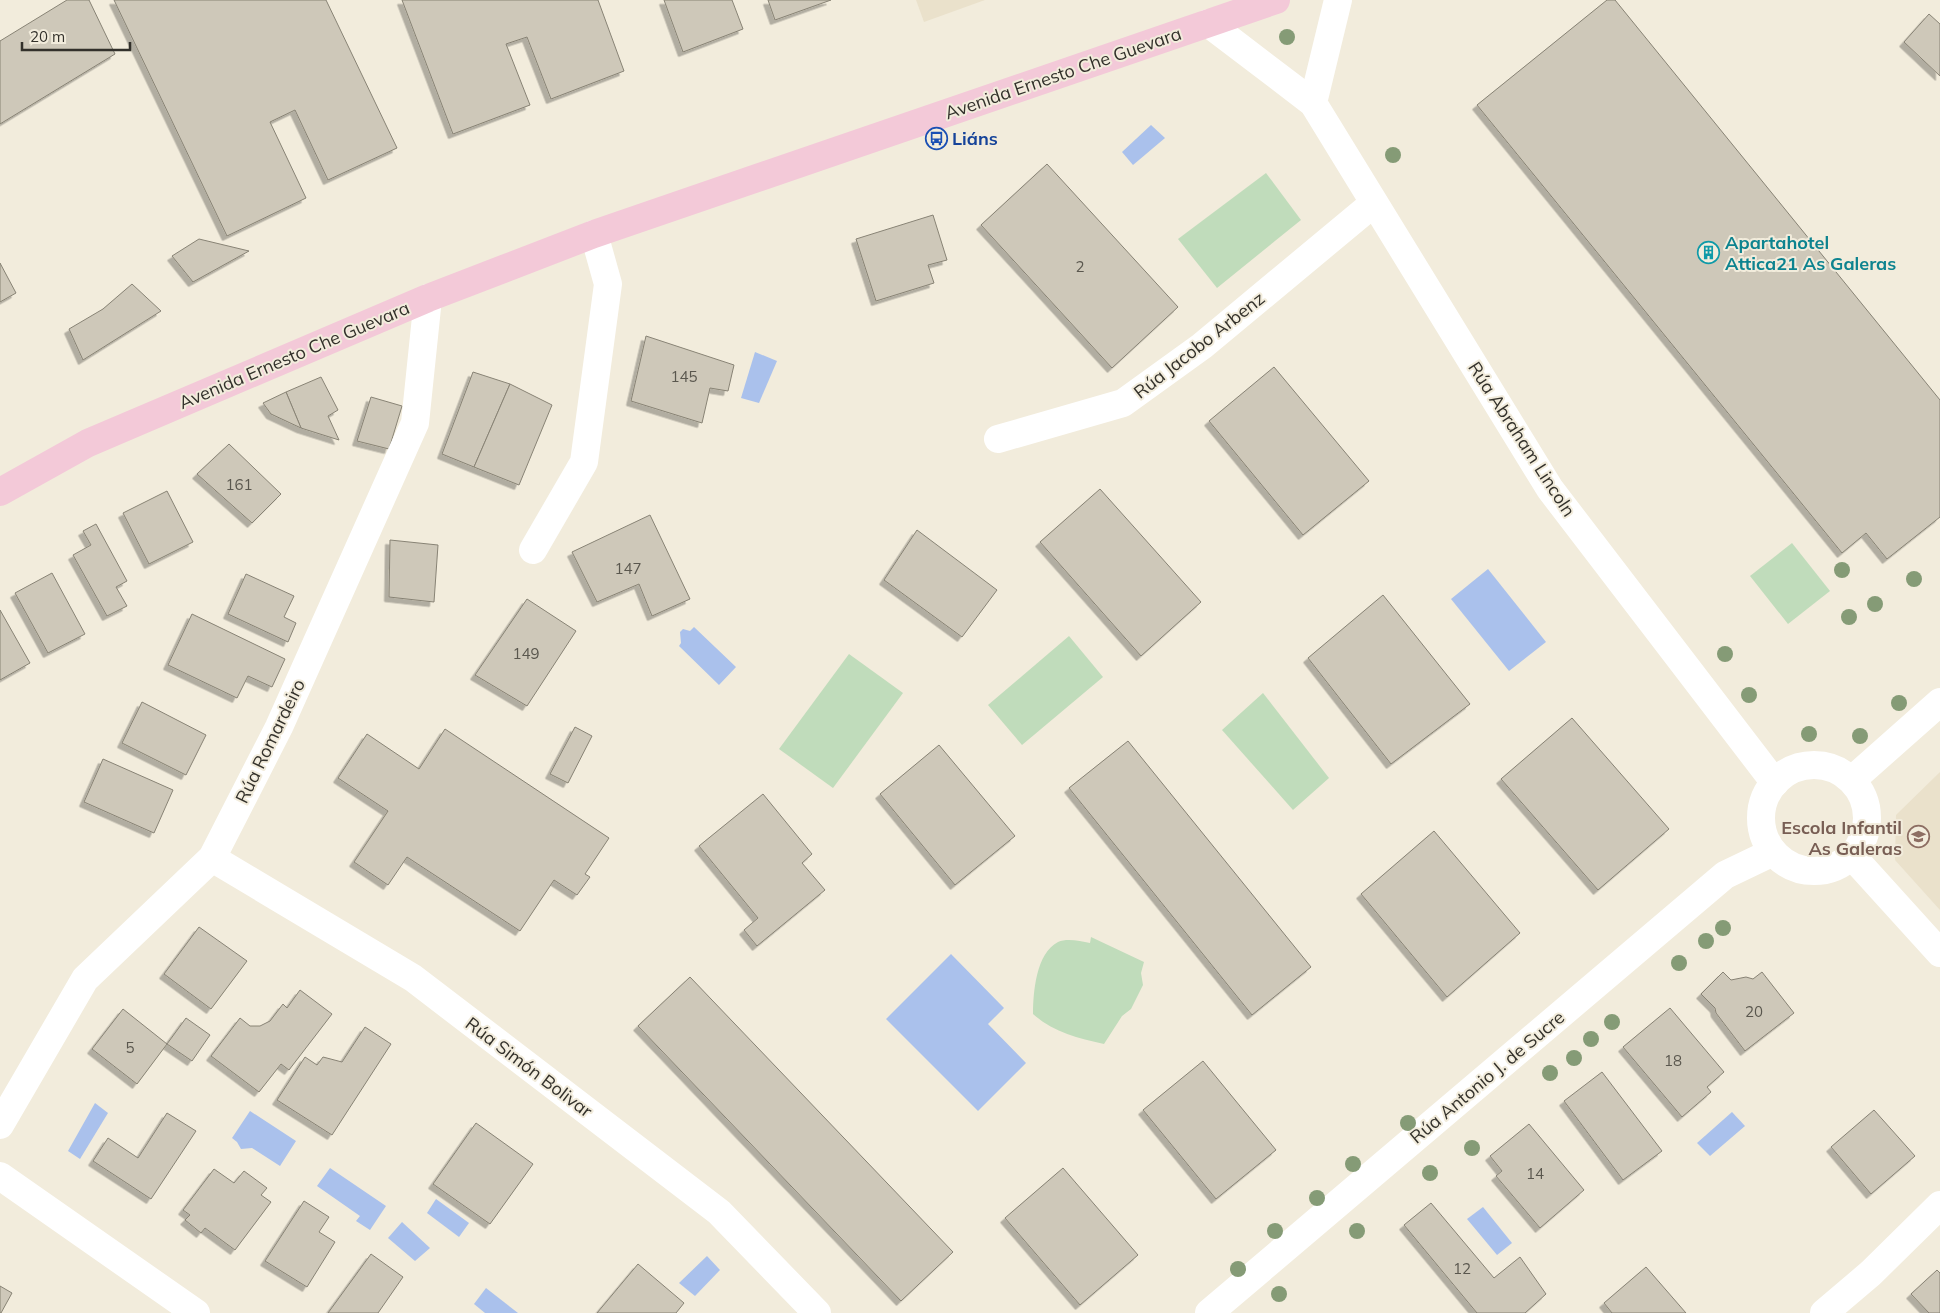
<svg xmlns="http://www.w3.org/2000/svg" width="1940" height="1313" font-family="Mulish,sans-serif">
  <defs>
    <filter id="shadow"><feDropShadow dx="-4.5" dy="4.5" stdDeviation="0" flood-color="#0004"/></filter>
  </defs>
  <rect width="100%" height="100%" fill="#f2ecdc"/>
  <g fill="#eae1cb">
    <polygon points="916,0 985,0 924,22"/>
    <polygon points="1940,772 1940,910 1895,860 1896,815"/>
  </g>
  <g fill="#c0dcbb">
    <polygon points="1266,173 1301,220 1217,288 1178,239"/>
    <polygon points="1792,543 1830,591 1788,624 1750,576"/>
    <polygon points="1069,636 1103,677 1022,745 988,705"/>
    <polygon points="849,654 903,693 833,788 779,749"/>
    <polygon points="1263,693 1329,778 1293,810 1222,730"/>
    <path d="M1091 937 1144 962 1141 973 1143 985 1131 1009 1122 1016 1104 1044C1077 1038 1053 1032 1033 1014 1033 993 1036 953 1058 942 1067 938 1080 941 1090 943Z"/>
  </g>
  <g fill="#aac1ec">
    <polygon points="1151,125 1165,138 1133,165 1122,152"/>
    <polygon points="755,352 777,361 759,403 741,398"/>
    <polygon points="1488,569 1546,642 1509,671 1451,599"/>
    <polygon points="694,627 736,667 719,685 679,646 681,643 680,632 683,629 690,631"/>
    <polygon points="951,954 1004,1008 988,1024 1026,1063 978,1111 886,1019"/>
    <polygon points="95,1103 108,1113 80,1159 68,1151"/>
    <polygon points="250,1111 296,1141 280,1166 252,1148 241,1149 237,1142 232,1138"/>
    <polygon points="1732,1112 1745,1126 1710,1156 1697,1143"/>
    <polygon points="330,1168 386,1206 370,1230 356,1221 360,1216 317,1186"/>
    <polygon points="436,1199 469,1223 459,1237 427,1213"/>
    <polygon points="1483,1207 1512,1243 1497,1255 1467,1219"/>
    <polygon points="402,1222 430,1248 415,1261 388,1238"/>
    <polygon points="707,1256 720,1270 695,1296 679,1283"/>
    <polygon points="486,1288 518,1313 485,1313 474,1304"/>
  </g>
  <g fill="#cec8b9" stroke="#888375" filter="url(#shadow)">
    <polygon points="67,0 89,0 115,54 0,124 0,41"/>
    <polygon points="114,0 326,0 397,148 328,180 295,110 270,122 306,198 227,236"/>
    <polygon points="402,0 598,0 624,71 551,99 527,37 506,44 530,105 453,134"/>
    <polygon points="664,0 732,0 743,29 683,52"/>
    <polygon points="768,0 831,0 775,20"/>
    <polygon points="1607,0 1615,0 1940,400 1940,517 1887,559 1866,533 1842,553 1477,105"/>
    <polygon points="1929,14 1940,24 1940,76 1904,42"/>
    <polygon points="1047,164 1178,307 1112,368 981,225"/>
    <polygon points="933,215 947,260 928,265 934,283 876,301 856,239"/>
    <polygon points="199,239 249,251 193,282 172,256"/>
    <polygon points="0,263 16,293 0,302"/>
    <polygon points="132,284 161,311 83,360 69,329 103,309"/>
    <polygon points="646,336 734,365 728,391 710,388 702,423 631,401"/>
    <polygon points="1274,367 1369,481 1303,535 1209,421"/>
    <polygon points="473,372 510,384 474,467 442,454"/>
    <polygon points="321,377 338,410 328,416 339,440 301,428 286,392"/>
    <polygon points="510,384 552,405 519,485 474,467"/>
    <polygon points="286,392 301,428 271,414 263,403"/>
    <polygon points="371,397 402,406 389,449 357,441"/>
    <polygon points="229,444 281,494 252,523 197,474"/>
    <polygon points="1100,489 1201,602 1141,656 1040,542"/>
    <polygon points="167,491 193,542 149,564 123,513"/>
    <polygon points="650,515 690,599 652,616 639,584 597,602 572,552"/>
    <polygon points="96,524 127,581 116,587 127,606 107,616 73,555 91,545 83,531"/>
    <polygon points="917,530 997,590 962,637 884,580"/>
    <polygon points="390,540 438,545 434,602 389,597"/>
    <polygon points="52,573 85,634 48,653 15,593"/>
    <polygon points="246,574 294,596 284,617 296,623 288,642 228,614"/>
    <polygon points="1383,595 1470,704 1391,764 1308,658"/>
    <polygon points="527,599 576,631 527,706 475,675"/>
    <polygon points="0,610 30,663 0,680"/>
    <polygon points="192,614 285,659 272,687 248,676 237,698 168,665"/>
    <polygon points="142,702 206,735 186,775 122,743"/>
    <polygon points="1572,718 1669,829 1598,890 1501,779"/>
    <polygon points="575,727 592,736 568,783 550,774"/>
    <polygon points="445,729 609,838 585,874 590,877 577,895 554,880 520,931 407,857 388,885 354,862 388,811 338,778 367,734 419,769"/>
    <polygon points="1128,741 1311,967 1252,1015 1069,788"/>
    <polygon points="939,745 1015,836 955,885 880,794"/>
    <polygon points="103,759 173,790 154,833 84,802"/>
    <polygon points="763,794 812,854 802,863 825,890 757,946 744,930 758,918 699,846"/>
    <polygon points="1434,831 1520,933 1447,997 1361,894"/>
    <polygon points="199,927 247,961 211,1009 164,974"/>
    <polygon points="1723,972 1731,980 1746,977 1753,979 1762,972 1794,1013 1745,1051 1716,1013 1715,1008 1701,994"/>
    <polygon points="690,977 953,1252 901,1301 638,1026"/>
    <polygon points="300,990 332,1014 289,1070 281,1064 259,1092 211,1056 240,1018 250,1026 260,1026 270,1021 283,1004 287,1008"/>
    <polygon points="1670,1008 1724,1072 1707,1087 1711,1092 1682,1117 1623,1047"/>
    <polygon points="123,1009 167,1044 137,1084 92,1049"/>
    <polygon points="186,1018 210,1035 192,1061 167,1044"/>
    <polygon points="365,1027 391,1044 332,1135 277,1100 305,1057 317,1065 323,1057 342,1062"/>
    <polygon points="1203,1061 1276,1150 1216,1199 1143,1110"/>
    <polygon points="1602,1072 1662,1151 1623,1180 1564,1101"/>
    <polygon points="1874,1110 1915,1156 1871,1194 1831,1147"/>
    <polygon points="167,1113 196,1131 151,1199 93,1161 108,1138 138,1158"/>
    <polygon points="476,1123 533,1164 490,1224 433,1184"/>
    <polygon points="1529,1124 1584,1190 1540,1228 1496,1176 1502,1171 1490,1156"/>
    <polygon points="1063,1168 1138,1255 1080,1305 1005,1218"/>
    <polygon points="214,1169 234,1183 244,1171 267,1188 261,1195 271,1202 235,1250 205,1228 201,1233 185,1220 190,1215 183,1210"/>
    <polygon points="304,1201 329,1217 319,1232 335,1242 307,1287 265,1261"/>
    <polygon points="1431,1203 1494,1278 1520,1257 1546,1294 1525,1313 1477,1313 1404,1225"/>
    <polygon points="371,1254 403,1277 378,1313 328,1313"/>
    <polygon points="638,1264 684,1303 676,1313 597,1313"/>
    <polygon points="1646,1267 1686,1313 1612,1313 1604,1303"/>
    <polygon points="1937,1270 1940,1273 1940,1313 1929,1313 1911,1294"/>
    <polygon points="0,1286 12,1293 1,1313 0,1313"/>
  </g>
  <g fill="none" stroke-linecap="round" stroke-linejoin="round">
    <g stroke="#fff" stroke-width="28">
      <polyline points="1208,23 1313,103 1550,489 1775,783"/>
      <polyline points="1313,103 1338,0"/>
      <polyline points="998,439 1123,403 1202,346 1374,203"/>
      <polyline points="533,550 584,462 608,284 594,234"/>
      <circle cx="1814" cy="818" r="53"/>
      <polyline points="1852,780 1940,702"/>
      <polyline points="1852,856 1940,953"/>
      <polyline points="212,858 413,978 719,1212 817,1313"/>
      <polyline points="0,1125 85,979 212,858 279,727 415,423 428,298"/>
      <polyline points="0,1176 196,1313"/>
      <polyline points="1209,1313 1725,875 1773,852"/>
      <polyline points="1824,1313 1871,1273 1940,1205"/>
    </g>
    <polyline stroke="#f3c9d8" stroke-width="28" points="0,492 88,443 428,298 594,234 1276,0"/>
  </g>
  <g fill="#859b76">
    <circle cx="1287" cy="37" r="8"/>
    <circle cx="1393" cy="155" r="8"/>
    <circle cx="1842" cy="570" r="8"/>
    <circle cx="1914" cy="579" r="8"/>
    <circle cx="1875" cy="604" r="8"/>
    <circle cx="1849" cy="617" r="8"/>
    <circle cx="1725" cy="654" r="8"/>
    <circle cx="1749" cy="695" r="8"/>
    <circle cx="1899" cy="703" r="8"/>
    <circle cx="1809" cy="734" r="8"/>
    <circle cx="1860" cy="736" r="8"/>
    <circle cx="1723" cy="928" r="8"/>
    <circle cx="1706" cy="941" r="8"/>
    <circle cx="1679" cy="963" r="8"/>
    <circle cx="1612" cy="1022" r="8"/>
    <circle cx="1591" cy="1039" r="8"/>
    <circle cx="1574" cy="1058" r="8"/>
    <circle cx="1550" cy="1073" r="8"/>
    <circle cx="1408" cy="1123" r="8"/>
    <circle cx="1472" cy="1148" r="8"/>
    <circle cx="1353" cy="1164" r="8"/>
    <circle cx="1430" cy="1173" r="8"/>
    <circle cx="1317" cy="1198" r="8"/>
    <circle cx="1275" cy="1231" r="8"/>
    <circle cx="1357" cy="1231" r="8"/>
    <circle cx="1238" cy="1269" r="8"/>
    <circle cx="1279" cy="1294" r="8"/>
  </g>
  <defs>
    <symbol id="bus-ring" viewBox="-11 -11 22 22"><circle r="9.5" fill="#f2ecdc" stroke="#1a4fb4" stroke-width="1.5"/><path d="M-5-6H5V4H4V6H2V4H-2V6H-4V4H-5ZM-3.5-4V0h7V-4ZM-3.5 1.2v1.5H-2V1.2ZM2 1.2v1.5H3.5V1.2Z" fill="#1a4fb4"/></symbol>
    <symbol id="building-ring" viewBox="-11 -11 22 22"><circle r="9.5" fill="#f2ecdc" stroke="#0f9aa8" stroke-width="1.5"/><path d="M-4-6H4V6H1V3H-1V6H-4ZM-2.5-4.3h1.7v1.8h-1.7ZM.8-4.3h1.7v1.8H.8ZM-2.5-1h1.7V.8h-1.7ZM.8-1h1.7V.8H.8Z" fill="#0f9aa8"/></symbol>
    <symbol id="school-ring" viewBox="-11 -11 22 22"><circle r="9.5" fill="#f2ecdc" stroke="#8d6e63" stroke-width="1.5"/><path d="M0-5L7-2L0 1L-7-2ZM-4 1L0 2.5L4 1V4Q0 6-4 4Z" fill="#8d6e63"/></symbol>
  </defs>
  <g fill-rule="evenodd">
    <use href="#bus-ring" x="924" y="126" width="25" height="25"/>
    <use href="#building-ring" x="1696" y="240" width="25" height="25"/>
    <use href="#school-ring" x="1906" y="824" width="25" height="25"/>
  </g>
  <g text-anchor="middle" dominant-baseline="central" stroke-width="4" stroke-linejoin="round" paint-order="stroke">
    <g font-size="15" fill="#5a574e">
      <text x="1080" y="266">2</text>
      <text x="684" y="376">145</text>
      <text x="239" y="484">161</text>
      <text x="628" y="568">147</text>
      <text x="526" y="653">149</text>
      <text x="1754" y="1011">20</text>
      <text x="130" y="1047">5</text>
      <text x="1673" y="1060">18</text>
      <text x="1535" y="1173">14</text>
      <text x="1462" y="1268">12</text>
    </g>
    <g font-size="18" fill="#33312b" stroke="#f2ecdc">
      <text transform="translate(1063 73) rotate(-19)">Avenida Ernesto Che Guevara</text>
      <text transform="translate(1199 345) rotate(-38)">Rúa Jacobo Arbenz</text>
      <text transform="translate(294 355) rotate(-23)">Avenida Ernesto Che Guevara</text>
      <text transform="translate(1522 439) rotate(57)">Rúa Abraham Lincoln</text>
      <text transform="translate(270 741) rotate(-64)">Rúa Romardeiro</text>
      <text transform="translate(529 1067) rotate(37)">Rúa Simón Bolivar</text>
      <text transform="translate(1487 1077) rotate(-40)">Rúa Antonio J. de Sucre</text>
    </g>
    <g font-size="18" font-weight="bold" fill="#164399" stroke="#f2ecdc" text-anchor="start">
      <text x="952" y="138">Liáns</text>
    </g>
    <g font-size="18" font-weight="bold" fill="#0d838f" stroke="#f2ecdc" text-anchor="start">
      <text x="1725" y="242">Apartahotel<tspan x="1725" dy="21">Attica21 As Galeras</tspan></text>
    </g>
    <g font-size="18" font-weight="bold" fill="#785e54" stroke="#f2ecdc" text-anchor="end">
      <text x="1902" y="827">Escola Infantil<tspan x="1902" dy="21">As Galeras</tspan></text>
    </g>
  </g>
  <path d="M22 42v8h108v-8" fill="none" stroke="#33312b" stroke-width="2.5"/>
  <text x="30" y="42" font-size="15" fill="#33312b" stroke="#f2ecdc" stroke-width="4" paint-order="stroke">20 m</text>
</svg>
